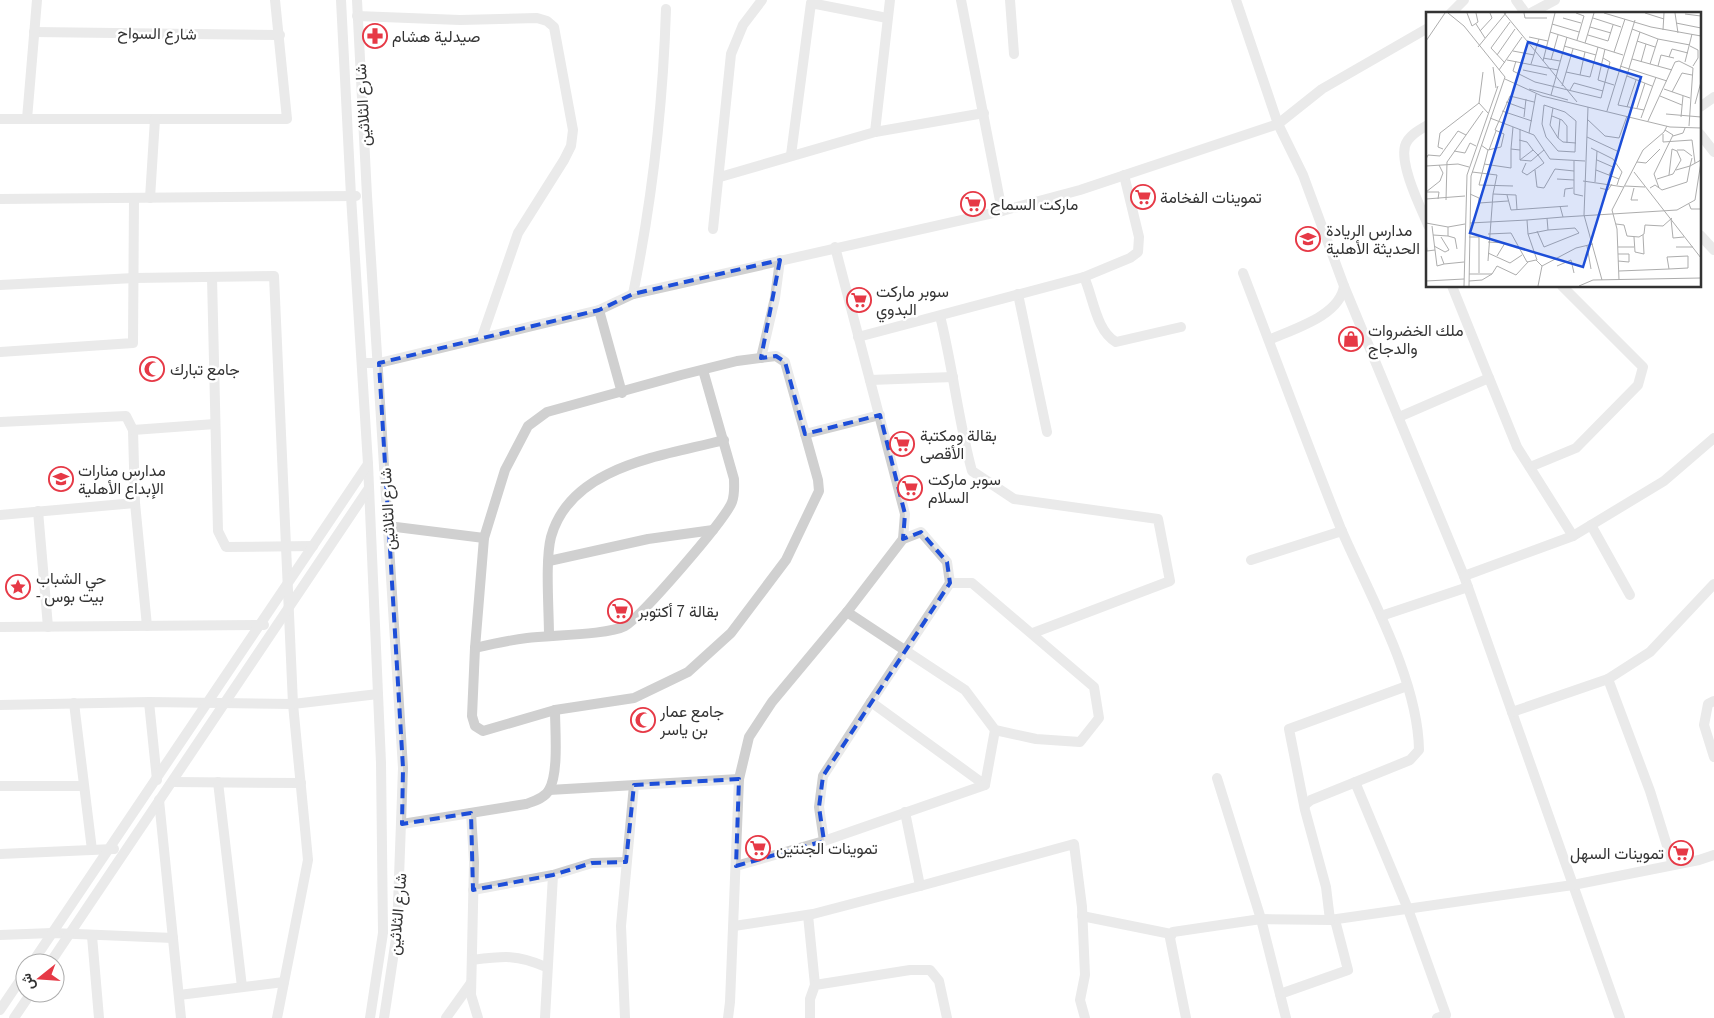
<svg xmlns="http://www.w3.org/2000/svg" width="1714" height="1018" font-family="Ubuntu,Vazirmatn,sans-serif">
  <rect width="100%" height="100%" fill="#fff"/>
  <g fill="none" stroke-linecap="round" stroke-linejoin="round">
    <g stroke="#d0d0d0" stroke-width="10">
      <polyline points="341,0 351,196 368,464 381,763 383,933 370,1018"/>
      <polyline points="357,0 367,196 403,768 397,932 384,1018"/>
      <polyline points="961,0 1002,211"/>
      <polyline points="1010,0 1014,54"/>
      <path d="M1236 0 1278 124 1303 175 1344 286C1340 316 1293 329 1269 340"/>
      <polyline points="1516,0 1526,14"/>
      <polyline points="1450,14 1464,0"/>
      <polyline points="1529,14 1555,0"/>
      <polyline points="357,16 460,20 537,18 547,21 554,27 573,130 571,146 564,160 518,233 482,337"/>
      <polyline points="34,32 280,35"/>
      <polyline points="1700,107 1714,97"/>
      <polyline points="0,119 287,119 275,0"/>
      <polyline points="27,119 37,0"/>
      <path d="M1428 125C1419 130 1408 136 1405 146 1400 166 1420 206 1428 225"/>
      <polyline points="875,132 890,0"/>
      <polyline points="1700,134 1714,152"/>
      <polyline points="791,155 811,3 887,18"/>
      <polyline points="720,177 875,132 984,113"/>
      <polyline points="150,198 155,119"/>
      <polyline points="0,199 356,196"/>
      <polyline points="713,229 731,54 743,25 762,0"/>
      <polyline points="1700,235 1714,250"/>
      <polyline points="835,247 905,514 903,539"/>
      <path d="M1243 273C1276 359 1307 444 1341 529 1369 594 1418 679 1419 750L1410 760 1311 800 1305 805"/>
      <polyline points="212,277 218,531 226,547 313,546"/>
      <path d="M1084 277C1093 296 1096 331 1116 342L1181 327"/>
      <polyline points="0,285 134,278 274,276 293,704 308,860 277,1018"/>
      <polyline points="1344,286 1464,576 1573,536 1664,481 1714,438"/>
      <polyline points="1452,286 1489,378"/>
      <path d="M633 294C652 201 663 105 666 9"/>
      <polyline points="1018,294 1047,432"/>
      <polyline points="599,310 622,393"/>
      <path d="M940 316C953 367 958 420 972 471L1014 499 1158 519 1170 581 1033 633"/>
      <polyline points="858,337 1084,277 1130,258 1138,252 1139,237 1124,175"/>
      <polyline points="0,352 133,343 134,198"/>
      <polygon points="776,356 785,362 818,480 819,491 786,560 731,633 688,672 634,698 555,710 483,731 475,726 472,716 475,648 484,538 505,470 528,426 547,412 681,375 737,361"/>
      <polyline points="761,358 775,298 780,260"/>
      <polyline points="362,363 379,363 599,310 633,294 1002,211 1080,190 1278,124 1322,89 1428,28"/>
      <polyline points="870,380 953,377"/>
      <polyline points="1399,417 1489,378 1517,447 1573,536"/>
      <polyline points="0,422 126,416 133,430 135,503 147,626"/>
      <polyline points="133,430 215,424"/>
      <polyline points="805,434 880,415"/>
      <polyline points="1530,467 1576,448 1638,385 1643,367 1562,286"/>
      <polyline points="38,511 48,627"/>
      <polyline points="0,515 135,503"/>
      <polyline points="1591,525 1630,595"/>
      <polyline points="388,526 484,538"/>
      <polyline points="1251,560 1342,531"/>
      <polyline points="549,561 648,539 713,530"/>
      <polyline points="1464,576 1620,1018"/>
      <polyline points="847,612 965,690 995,730 985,785 871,702 950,583 972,583 1094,687 1099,718 1080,742 1036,739 995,730"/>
      <polyline points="1381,616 1468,587"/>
      <polyline points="0,627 264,625"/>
      <path d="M549 636C549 610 545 560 551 537 571 465 664 456 724 440"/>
      <path d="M475 648C492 644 510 640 527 638 550 635 608 635 625 626 642 616 725 520 732 502 735 494 734 487 734 479L703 370"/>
      <polyline points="1407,686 1289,729 1305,810 1326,887 1330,920 1573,885 1699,860 1714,855"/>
      <polyline points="1714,701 1708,704 1704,725 1714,757"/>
      <polyline points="149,702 157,780"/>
      <polyline points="74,703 92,850"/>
      <polyline points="0,705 149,702 293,704 378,694"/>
      <polyline points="1512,712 1608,679"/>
      <polyline points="1217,778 1261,919 1286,1018"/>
      <polyline points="173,782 301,783"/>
      <polyline points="218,782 242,987"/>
      <polyline points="1355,782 1408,909 1446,1015 1437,1018"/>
      <polyline points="0,786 84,786"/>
      <polyline points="549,790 739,779"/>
      <polyline points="159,800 181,1018"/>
      <polyline points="471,813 474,862 471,995 478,1018"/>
      <path d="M402 824 526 804C534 801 545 798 549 790 559 773 555 730 555 710"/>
      <polyline points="824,841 819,807 823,776 871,702"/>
      <polyline points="0,854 114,849"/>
      <polyline points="1673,865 1650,791 1608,679 1650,652 1714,584"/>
      <polyline points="736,866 824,841 985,785"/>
      <polyline points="920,886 1074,844 1082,907 1085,975 1080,1000 1085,1018"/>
      <polyline points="473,890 553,875 592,863 626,862"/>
      <polyline points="808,915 815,985"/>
      <polyline points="1082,916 1171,934"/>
      <polyline points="734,926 813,914 920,886 905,812"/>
      <polyline points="0,935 52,933 173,938"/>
      <polyline points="92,936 99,1018"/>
      <path d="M472 960C503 956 517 954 546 967"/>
      <polyline points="32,963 368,464"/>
      <polyline points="50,963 369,488"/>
      <polyline points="1280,994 1348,970 1335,920"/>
      <polyline points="179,995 284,982"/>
      <polyline points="0,1010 25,973"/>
      <polyline points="14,1018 31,993"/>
      <polyline points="446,1018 471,983"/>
      <polyline points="545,1018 553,875"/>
      <polyline points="625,1018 621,926 634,785"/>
      <polyline points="728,1018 730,1002 739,779 749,737 772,702 847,612 903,539 921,532 947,562 950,583"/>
      <polyline points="810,1018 810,999 815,985 910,970 930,970 939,981 947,1018"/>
      <polyline points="1186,1018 1170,938 1173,932 1261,919 1330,920"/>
    </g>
  </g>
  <path d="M0 0H1714V1018H0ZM780 260 761 358 776 356 785 362 805 434 880 415 905 514 903 539 921 532 947 562 950 583 823 776 819 807 824 841 736 866 739 779 634 785 626 862 592 863 553 875 473 890 471 813 402 824 403 768 379 363 599 310 633 294Z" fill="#fff" fill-opacity=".55" fill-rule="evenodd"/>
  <path fill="none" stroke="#1d4ed8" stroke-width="4" stroke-dasharray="10 6" stroke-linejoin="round" d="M780 260 761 358 776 356 785 362 805 434 880 415 905 514 903 539 921 532 947 562 950 583 823 776 819 807 824 841 736 866 739 779 634 785 626 862 592 863 553 875 473 890 471 813 402 824 403 768 379 363 599 310 633 294Z"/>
  <defs>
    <symbol id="pharmacy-ring" viewBox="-11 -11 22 22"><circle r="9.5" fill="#fff" stroke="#e63946" stroke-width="1.5"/><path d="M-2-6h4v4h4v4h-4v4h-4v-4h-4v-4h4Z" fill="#e63946"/></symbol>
    <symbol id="supermarket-ring" viewBox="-11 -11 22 22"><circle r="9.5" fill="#fff" stroke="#e63946" stroke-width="1.5"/><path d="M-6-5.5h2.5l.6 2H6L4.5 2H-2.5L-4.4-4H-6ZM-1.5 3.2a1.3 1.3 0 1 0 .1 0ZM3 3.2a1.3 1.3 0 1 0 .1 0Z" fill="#e63946"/></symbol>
    <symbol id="school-ring" viewBox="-11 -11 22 22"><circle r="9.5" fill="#fff" stroke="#e63946" stroke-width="1.5"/><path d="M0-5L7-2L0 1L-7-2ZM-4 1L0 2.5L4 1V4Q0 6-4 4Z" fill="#e63946"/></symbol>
    <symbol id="shop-ring" viewBox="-11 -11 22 22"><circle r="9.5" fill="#fff" stroke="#e63946" stroke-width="1.5"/><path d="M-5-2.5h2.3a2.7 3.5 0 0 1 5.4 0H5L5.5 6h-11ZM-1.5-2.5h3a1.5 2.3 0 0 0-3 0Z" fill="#e63946"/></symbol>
    <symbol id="mosque-ring" viewBox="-11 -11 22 22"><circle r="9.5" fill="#fff" stroke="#e63946" stroke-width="1.5"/><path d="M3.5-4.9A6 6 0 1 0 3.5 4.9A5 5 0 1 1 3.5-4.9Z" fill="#e63946"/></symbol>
    <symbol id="sight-ring" viewBox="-11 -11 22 22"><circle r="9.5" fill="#fff" stroke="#e63946" stroke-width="1.5"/><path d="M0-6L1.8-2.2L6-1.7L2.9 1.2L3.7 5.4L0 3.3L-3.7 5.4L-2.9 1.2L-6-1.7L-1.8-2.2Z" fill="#e63946"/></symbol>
  </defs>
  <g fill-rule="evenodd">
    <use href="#pharmacy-ring" x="361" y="22" width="28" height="28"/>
    <use href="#supermarket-ring" x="1129" y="183" width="28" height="28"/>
    <use href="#supermarket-ring" x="959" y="190" width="28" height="28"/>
    <use href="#school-ring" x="1294" y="225" width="28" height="28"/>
    <use href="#supermarket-ring" x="845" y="286" width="28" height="28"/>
    <use href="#shop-ring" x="1337" y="325" width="28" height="28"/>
    <use href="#mosque-ring" x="138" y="355" width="28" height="28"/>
    <use href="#supermarket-ring" x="888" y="430" width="28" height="28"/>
    <use href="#school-ring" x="47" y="465" width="28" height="28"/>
    <use href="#supermarket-ring" x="896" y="474" width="28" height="28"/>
    <use href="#sight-ring" x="4" y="573" width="28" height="28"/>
    <use href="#supermarket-ring" x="606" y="597" width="28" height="28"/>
    <use href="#mosque-ring" x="629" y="706" width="28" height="28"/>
    <use href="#supermarket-ring" x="744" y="834" width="28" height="28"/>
    <use href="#supermarket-ring" x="1667" y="839" width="28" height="28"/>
  </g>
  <g text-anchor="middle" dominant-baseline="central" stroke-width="5" stroke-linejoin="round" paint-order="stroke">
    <g font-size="16" fill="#333" stroke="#fff">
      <text transform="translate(157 33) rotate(1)">شارع السواح</text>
      <text transform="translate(362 105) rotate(-93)">شارع الثلاثين</text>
      <text transform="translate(387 509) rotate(-93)">شارع الثلاثين</text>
      <text transform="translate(397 914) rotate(-85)">شارع الثلاثين</text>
    </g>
    <g font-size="16" fill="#333" stroke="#fff" text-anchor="start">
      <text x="392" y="36">صيدلية هشام</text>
      <text x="1160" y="197">تموينات الفخامة</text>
      <text x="990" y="204">ماركت السماح</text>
      <text x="1326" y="230">مدارس الريادة<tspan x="1326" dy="18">الحديثة الأهلية</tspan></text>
      <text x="876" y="291">سوبر ماركت<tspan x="876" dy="18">البدوي</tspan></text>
      <text x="1368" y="330">ملك الخضروات<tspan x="1368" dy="18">والدجاج</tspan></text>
      <text x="170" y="369">جامع تبارك</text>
      <text x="920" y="435">بقالة ومكتبة<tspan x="920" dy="18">الأقصى</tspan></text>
      <text x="78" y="470">مدارس منارات<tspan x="78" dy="18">الإبداع الأهلية</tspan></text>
      <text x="928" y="479">سوبر ماركت<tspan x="928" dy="18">السلام</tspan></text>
      <text x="36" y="578">حي الشباب<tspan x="36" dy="18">- بيت بوس</tspan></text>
      <text x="638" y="611">بقالة 7 أكتوبر</text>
      <text x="660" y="711">جامع عمار<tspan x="660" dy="18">بن ياسر</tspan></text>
      <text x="776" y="848">تموينات الجنتين</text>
      <text x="1664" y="853" text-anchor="end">تموينات السهل</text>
    </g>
  </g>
  <g transform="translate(1426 12)">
    <rect width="275" height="275" fill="#fff"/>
    <path fill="none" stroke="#adadad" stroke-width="1" d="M22 1 38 14 79 65 45 164 43 274M41 1 46 14 52 10 50 1M78 1 151 90M98 1 99 6H121M150 1 158 4 151 28M178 1 225 15 275 24M219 1 238 7M249 1 252 21M259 2 275 4M137 6 155 11M167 6 195 15M250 11 275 16M50 12 59 26M126 12 153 20M164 15 185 21M206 17 232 27 264 33M237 18 238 1M54 19 66 6 64 1M124 20 197 43M214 20 192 93 218 98M162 23 182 29 187 13M103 25 122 29M0 29 19 1M211 29 229 35M159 31 168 1M138 34 170 43M264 34 272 38V46L267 54M52 35 80 1M179 37 172 68 188 73M87 39 108 43M188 40 199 7M71 43 89 17M243 45 246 37 262 41M117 46 134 49M206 47 246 58M81 48 132 58M125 48 132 23M90 49 87 59 109 70 175 86 184 50 177 46M117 49 129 1M215 50 220 32M259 50 266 22M79 51 65 36 84 10M105 52 113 27M224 52 232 27M194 54 241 69M232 54 235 43 248 46M67 55 70 76M73 58 96 25M97 58 121 63M57 60 53 91 62 101M140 60 164 65 172 35M154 63 159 40M201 64 226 74M79 67 116 84 244 115 275 116M136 74 147 37M103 77 142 88M238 77 264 86M144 78 148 71 177 79M246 80 256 61 266 63M125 83 141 25M234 84 256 93M80 90 99 97M269 92 275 70M118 93 139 100 150 109 149 140 132 139 120 125 116 112ZM162 95 158 203 176 268M201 95 210 68M127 96 124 113 132 126 137 130 150 131M211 96 219 71M76 99 106 109M181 99 209 8M240 102 275 105M126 104 136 108 141 114V131M98 105 100 87M255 105 257 84M64 106 108 123 124 147 159 149M215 106 230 65M161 107 179 124 193 126 201 104M222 109 249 50 253 49 267 56 263 114M87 115 85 137 94 138M94 117V148M103 121 110 82M237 122V130L266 128 269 151M247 124 257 121 259 116M161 125 191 139M132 126 134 107M93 128 101 130 107 138M55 133 62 138 75 135 78 122 69 118 84 84 108 90M165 136 187 147 196 160 193 167M17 137 12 135 14 121 53 91M62 138 53 173 87 174M63 138 70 119M251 138H258L266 144M28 139 39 141 44 131 50 134M0 147 2 143 14 144 32 119 40 123M171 148 187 155 183 163M148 149V182L157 184M211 150 220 151 234 137M100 151 96 160 101 163 118 151 112 143 107 138 94 148 105 149 112 143 118 138M58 152 85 156V137M0 154 32 152 43 155M109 158 111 175 118 176 129 157 148 159M170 158 193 167 191 173M250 158 264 154 266 146M46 160 71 163 67 182M208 160 275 246M243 163 246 137M131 167 148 168M231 167 247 162 255 148 251 139 246 137M157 169 198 175M169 170 171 139M199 174 219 175M174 176 182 178 186 172M208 176 205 188H212M224 176 229 173 236 178 261 170 264 154 275 148M233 176 228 162 247 123 239 118M0 180 14 169 17 161 13 153M1 180H13L12 187M44 182 53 186V191L82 189M81 183 85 198 142 194M138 185 139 177 147 176M0 187 39 184M20 188 21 150 57 99M263 192 265 197H275M134 194 137 205 251 198 269 188 275 150M245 207 247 226 258 225M0 211 22 215 39 212M44 211 101 208M190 212 198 213 201 224 213 225 218 222 219 213 237 214 246 206M6 214 11 254 18 252M111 219 118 235 153 221 149 216 122 218M62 222 85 221 101 250 110 248 116 254 150 236 167 232M102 222 122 218 121 206M7 223 22 224V215M22 224 29 226 31 237M43 225H53V261M208 225 209 240 218 242 217 223M0 230 1 239 9 238M62 230 79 231 71 244M8 234 19 240 23 238 15 225M161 234 165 257M192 235H208M250 235H267M62 241 84 251 96 243M192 242H203V250L192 249M15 244 18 252 38 250M111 248 102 222 101 208 137 205M62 249 67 182 90 183 91 198M131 254 145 248 148 261M193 259 243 257 241 245 262 244V256L243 257M43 262H66L71 254 90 263 102 250M193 268 191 217 186 198 217 138 238 120 241 114M0 269 38 267M43 269 56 268 66 262M38 274 41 163 72 74M112 274 116 254M153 274 167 268 275 266"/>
    <path fill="#1d4ed8" fill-opacity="0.15" stroke="#1d4ed8" stroke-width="2.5" d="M102 30 215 65 157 255 44 221Z"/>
    <rect width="275" height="275" fill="none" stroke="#333" stroke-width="2.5"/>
  </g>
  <g transform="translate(40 978) rotate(253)"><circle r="24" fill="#ffffff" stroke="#adadad"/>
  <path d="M0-4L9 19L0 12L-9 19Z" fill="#e63946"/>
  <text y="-8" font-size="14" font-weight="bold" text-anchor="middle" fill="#333333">ش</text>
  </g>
</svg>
